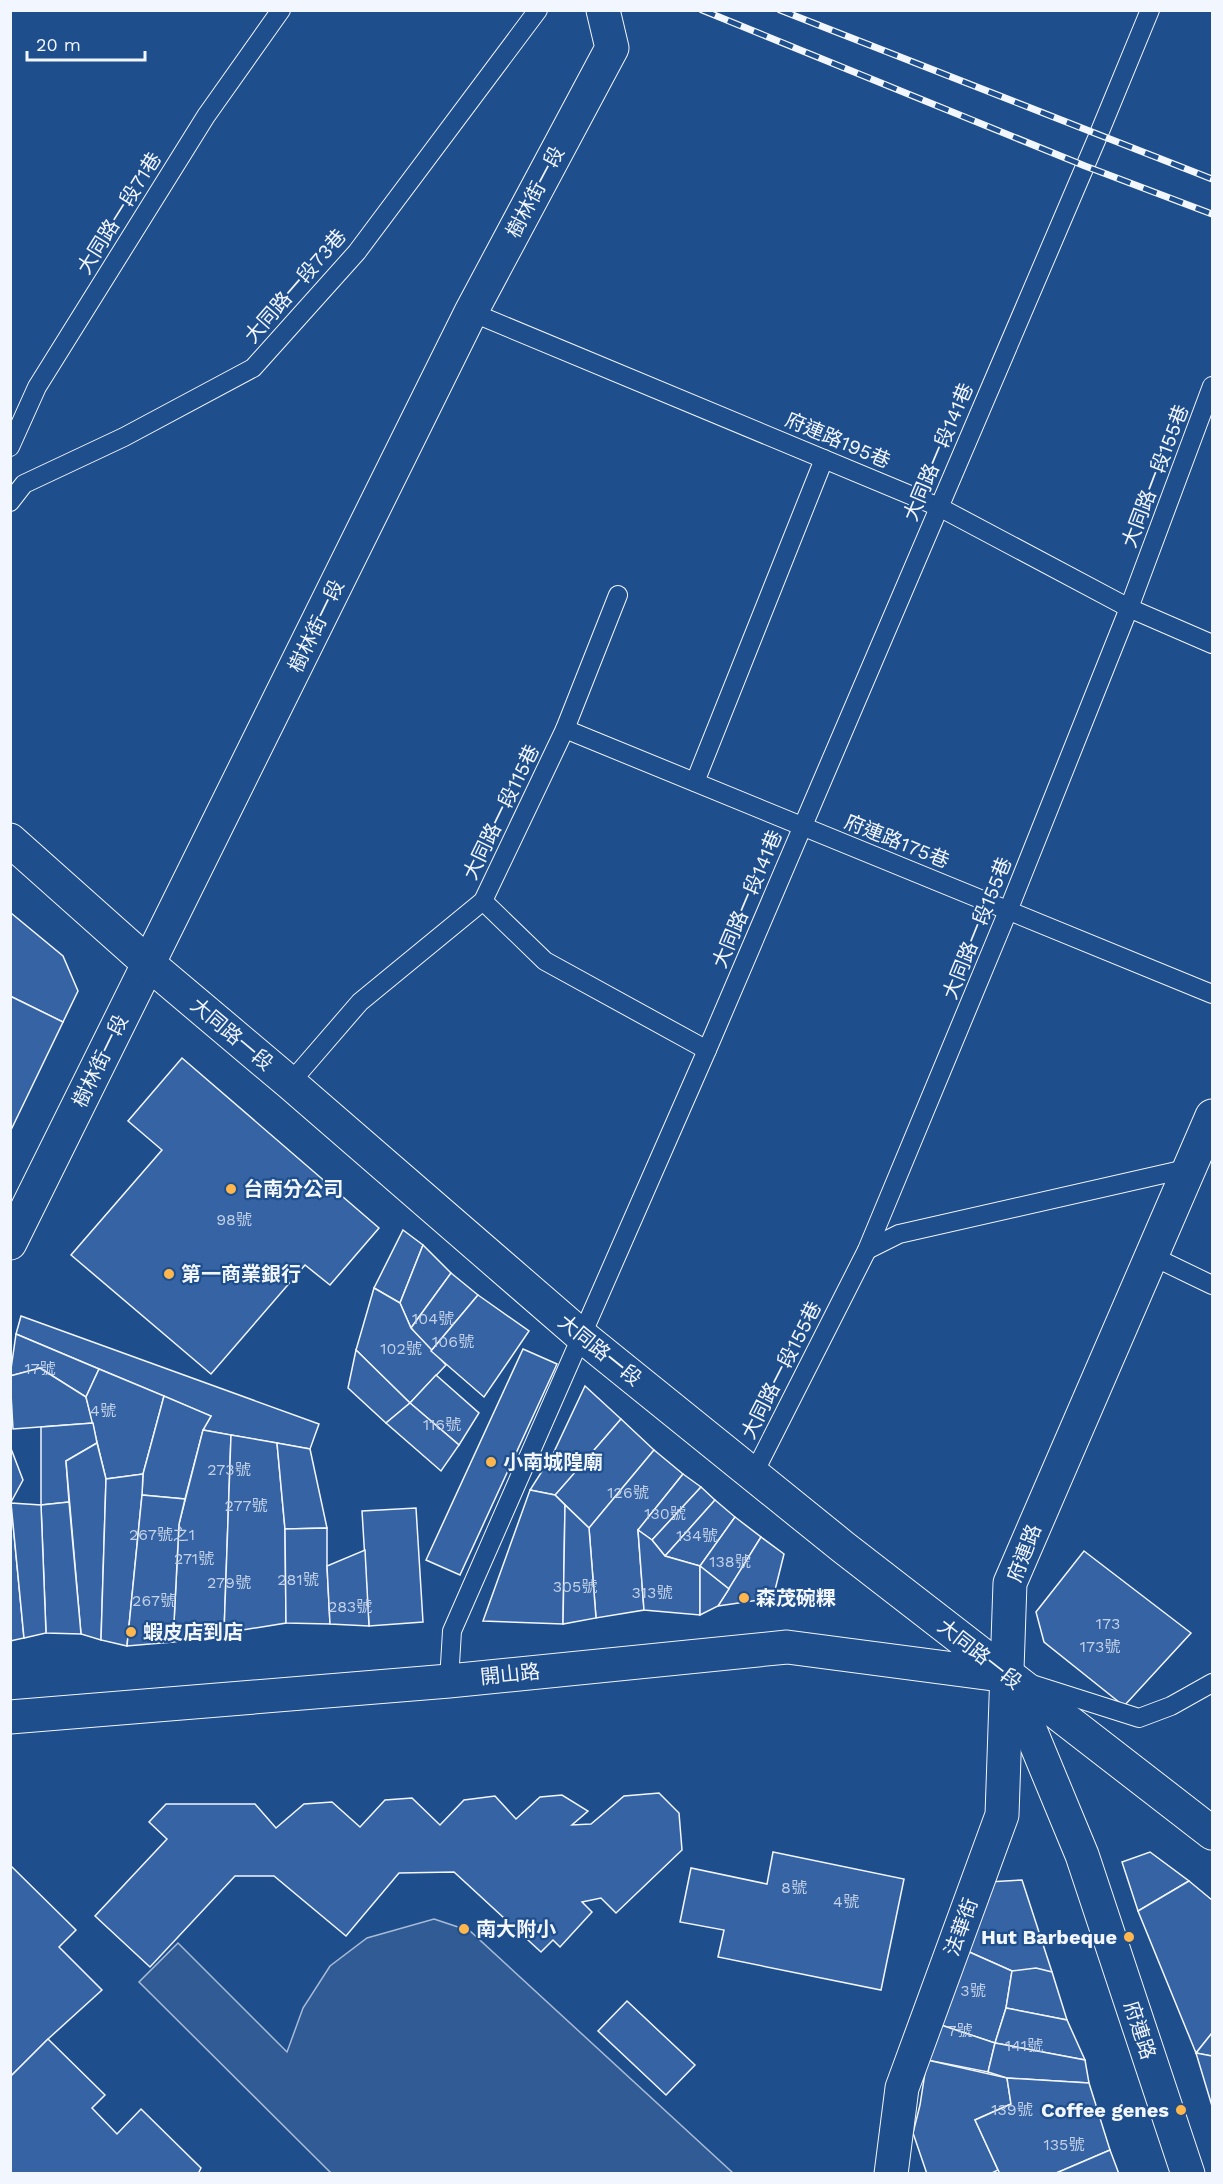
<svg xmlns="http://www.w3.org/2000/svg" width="1223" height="2184" font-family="'Work Sans','Noto Sans TC',sans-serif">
  <rect width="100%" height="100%" fill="#1f4e8c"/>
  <polygon fill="#305b95" stroke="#a8bbd7" stroke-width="1.5" points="434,1919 470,1931 733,2173 331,2173 139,1982 178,1943 287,2052 303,2008 330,1966 367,1938"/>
  <g fill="#3563a3" stroke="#f2f6ff" stroke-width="1.5">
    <polygon points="11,913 63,956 78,991 63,1022 10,996"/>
    <polygon points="10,996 63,1022 10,1132"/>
    <polygon points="182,1058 379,1228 330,1285 305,1265 211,1374 71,1255 162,1150 128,1121"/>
    <polygon points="403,1230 423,1245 400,1303 374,1288"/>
    <polygon points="423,1245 451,1273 411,1328 400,1303"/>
    <polygon points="451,1273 478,1295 431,1351 411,1328"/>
    <polygon points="374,1288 400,1303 411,1328 446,1365 410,1403 356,1350"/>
    <polygon points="478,1295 529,1331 484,1397 431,1351"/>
    <polygon points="21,1316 319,1424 310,1449 203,1430 211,1416 16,1334"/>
    <polygon points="16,1334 99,1369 86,1397 40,1368 10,1376"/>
    <polygon points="523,1349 557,1364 460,1575 426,1560"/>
    <polygon points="356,1350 410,1403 386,1423 348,1388"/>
    <polygon points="40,1368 86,1397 93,1423 13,1429 10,1376"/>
    <polygon points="99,1369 164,1396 143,1474 106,1479 86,1397"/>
    <polygon points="436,1375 479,1413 459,1445 410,1403"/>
    <polygon points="585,1386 621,1419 577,1470 553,1454"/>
    <polygon points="164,1396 211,1416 203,1430 185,1499 142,1495 143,1474"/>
    <polygon points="410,1403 459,1445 441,1471 386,1423"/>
    <polygon points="621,1419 654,1450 589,1528 555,1495"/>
    <polygon points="93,1423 97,1443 66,1461 69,1502 41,1505 41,1427"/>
    <polygon points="203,1430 231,1435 224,1633 173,1642 179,1524"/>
    <polygon points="231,1435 277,1443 285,1529 286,1623 224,1633"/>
    <polygon points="97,1443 106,1479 101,1640 81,1634 66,1461"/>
    <polygon points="277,1443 310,1449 327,1528 285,1529"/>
    <polygon points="10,1446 23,1480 10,1504"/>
    <polygon points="654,1450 683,1474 638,1530 644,1610 596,1618 589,1528"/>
    <polygon points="553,1454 577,1470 555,1495 530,1490"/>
    <polygon points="143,1474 142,1495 127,1646 101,1640 106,1479"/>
    <polygon points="683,1474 701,1487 652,1540 638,1530"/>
    <polygon points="701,1487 715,1500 665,1556 652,1540"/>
    <polygon points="530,1490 555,1495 565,1505 563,1624 483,1621"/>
    <polygon points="142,1495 185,1499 179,1524 173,1642 127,1646"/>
    <polygon points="715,1500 735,1517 700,1566 665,1556"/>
    <polygon points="69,1502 81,1634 46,1633 41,1505"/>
    <polygon points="11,1503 24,1638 10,1641 10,1504"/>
    <polygon points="11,1503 41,1505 46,1633 24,1638"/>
    <polygon points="565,1505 589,1528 596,1618 563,1624"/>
    <polygon points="416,1508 423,1622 369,1626 362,1511"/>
    <polygon points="735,1517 761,1537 729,1589 700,1566"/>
    <polygon points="327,1528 327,1566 330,1624 286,1623 285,1529"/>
    <polygon points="638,1530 652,1540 665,1556 700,1566 700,1615 644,1610"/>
    <polygon points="761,1537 784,1554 773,1598 718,1606"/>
    <polygon points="365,1550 369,1626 330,1624 327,1566"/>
    <polygon points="1084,1551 1191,1633 1124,1706 1044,1642 1036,1612"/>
    <polygon points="700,1566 729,1589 718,1606 700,1615"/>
    <polygon points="659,1793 679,1813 682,1850 616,1913 601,1898 582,1902 592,1912 560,1947 553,1940 541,1952 454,1872 399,1873 346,1936 274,1876 235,1876 150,1967 95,1916 167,1839 149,1822 166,1804 255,1804 276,1828 304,1804 332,1802 360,1827 385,1800 412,1798 440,1825 464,1800 495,1796 516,1819 540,1797 562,1795 588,1811 572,1825 591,1824 624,1796"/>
    <polygon points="773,1852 904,1879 881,1990 718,1957 724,1930 680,1922 691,1868 767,1884"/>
    <polygon points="1150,1852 1189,1881 1138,1911 1122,1862"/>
    <polygon points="10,1865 76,1930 59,1947 102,1990 48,2039 10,2077"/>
    <polygon points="1022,1880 1052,1972 1012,1971 958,1947 988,1882"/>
    <polygon points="1189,1881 1212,1900 1212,2033 1196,2053 1138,1911"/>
    <polygon points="958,1947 1012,1971 1006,2008 995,2043 938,2024"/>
    <polygon points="1036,1968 1052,1972 1067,2020 1006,2008 1012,1971"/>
    <polygon points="627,2001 695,2065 666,2095 598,2031"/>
    <polygon points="1006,2008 1067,2020 1085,2060 995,2043"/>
    <polygon points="938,2024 995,2043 988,2072 927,2060"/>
    <polygon points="1212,2033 1212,2056 1196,2053"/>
    <polygon points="48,2039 105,2095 92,2108 117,2134 141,2109 201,2168 198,2174 10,2174 10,2077"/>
    <polygon points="995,2043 1085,2060 1089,2083 1007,2078 988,2072"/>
    <polygon points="1196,2053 1212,2056 1212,2106"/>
    <polygon points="927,2060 1007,2078 1011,2104 975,2120 998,2170 990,2174 927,2174 913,2133 920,2105"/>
    <polygon points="1007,2078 1089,2083 1110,2150 1054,2174 1000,2174 975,2120 1011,2104"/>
    <polygon points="1110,2150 1119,2174 1054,2174"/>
  </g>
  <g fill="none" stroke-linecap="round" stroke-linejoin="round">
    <defs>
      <g id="lane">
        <polyline points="471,312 939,507 1129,608 1212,644"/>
        <polyline points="10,447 37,387 206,116 281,10"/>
        <polyline points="10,502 24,484 124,437 253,368 357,252 538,10"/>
        <polyline points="565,729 1212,994"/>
        <polyline points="695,782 824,459"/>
        <polyline points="483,901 545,961 707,1050"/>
        <polyline points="290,1083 360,1002 483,901 565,729 618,595"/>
        <polyline points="867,1250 899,1234 1190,1168"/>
        <polyline points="1152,1256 1212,1285"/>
        <polyline points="754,1473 867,1250 1008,911 1129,608 1212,386"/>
        <polyline points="449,1681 452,1631 707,1050 1098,136 1150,10"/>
        <polyline points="1035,1685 1139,1718 1171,1706 1212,1683"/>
      </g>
      <g id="street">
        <polyline points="10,1243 471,312 612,48 603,10"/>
        <polyline points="1012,1686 1082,1855 1188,2174"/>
        <polyline points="10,1717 449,1681 787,1647 1008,1676"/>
        <polyline points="891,2174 902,2088 1002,1815 1010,1583 1212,1116"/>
      </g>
      <polyline id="secondary" points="10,840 149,964 290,1083 583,1337 843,1547 1212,1833"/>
    </defs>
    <use href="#lane" stroke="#f2f6ff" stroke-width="20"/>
    <use href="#street" stroke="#f2f6ff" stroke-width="35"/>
    <use href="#secondary" stroke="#f2f6ff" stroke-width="35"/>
    <use href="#lane" stroke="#1f4e8c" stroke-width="18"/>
    <use href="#street" stroke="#1f4e8c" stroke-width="33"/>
    <use href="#secondary" stroke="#1f4e8c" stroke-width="33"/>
    <defs>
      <g id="rail">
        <polyline points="702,10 1085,166 1212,214"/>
        <polyline points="780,10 1212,179"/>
      </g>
    </defs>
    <use href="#rail" stroke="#f2f6ff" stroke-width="7"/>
    <use href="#rail" stroke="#1f4e8c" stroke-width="4.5" stroke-dasharray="14" stroke-linecap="butt"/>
  </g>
  <g fill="#ffb74d" stroke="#1f4e8c" stroke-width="2">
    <circle cx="231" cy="1189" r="6"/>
    <circle cx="169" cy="1274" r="6"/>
    <circle cx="491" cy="1462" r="6"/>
    <circle cx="744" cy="1598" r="6"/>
    <circle cx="131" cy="1632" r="6"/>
    <circle cx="464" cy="1929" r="6"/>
    <circle cx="1129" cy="1937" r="6"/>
    <circle cx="1181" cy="2110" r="6"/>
  </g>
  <g text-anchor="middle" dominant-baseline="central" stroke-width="4.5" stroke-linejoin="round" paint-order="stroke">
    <g font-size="16" fill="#c3d1e8">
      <text x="234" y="1219">98號</text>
      <text x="433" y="1318">104號</text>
      <text x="453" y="1341">106號</text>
      <text x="401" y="1348">102號</text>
      <text x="40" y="1368">17號</text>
      <text x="103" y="1410">4號</text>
      <text x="442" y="1424">116號</text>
      <text x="229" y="1469">273號</text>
      <text x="628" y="1492">126號</text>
      <text x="246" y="1505">277號</text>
      <text x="665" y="1513">130號</text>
      <text x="162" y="1534">267號之1</text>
      <text x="697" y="1535">134號</text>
      <text x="194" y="1558">271號</text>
      <text x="730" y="1561">138號</text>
      <text x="298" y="1579">281號</text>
      <text x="229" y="1582">279號</text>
      <text x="575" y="1586">305號</text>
      <text x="652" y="1592">313號</text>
      <text x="154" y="1600">267號</text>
      <text x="350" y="1606">283號</text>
      <text x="1108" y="1623">173</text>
      <text x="1100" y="1646">173號</text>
      <text x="794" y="1887">8號</text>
      <text x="846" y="1901">4號</text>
      <text x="973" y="1990">3號</text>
      <text x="960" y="2030">7號</text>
      <text x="1024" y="2045">141號</text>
      <text x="1012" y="2109">139號</text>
      <text x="1064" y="2144">135號</text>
    </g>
    <g font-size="20" fill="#f2f6ff" stroke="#1f4e8c">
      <text transform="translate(535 192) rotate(-62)">樹林街一段</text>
      <text transform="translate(119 213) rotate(-58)">大同路一段71巷</text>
      <text transform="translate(295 286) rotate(-49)">大同路一段73巷</text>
      <text transform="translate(838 440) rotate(23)">府連路195巷</text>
      <text transform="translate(938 452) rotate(-67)">大同路一段141巷</text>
      <text transform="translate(1155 476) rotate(-69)">大同路一段155巷</text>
      <text transform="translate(316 626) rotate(-64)">樹林街一段</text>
      <text transform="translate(501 812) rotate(-64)">大同路一段115巷</text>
      <text transform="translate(897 841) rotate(22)">府連路175巷</text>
      <text transform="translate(747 899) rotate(-67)">大同路一段141巷</text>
      <text transform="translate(977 928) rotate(-68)">大同路一段155巷</text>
      <text transform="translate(232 1034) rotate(40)">大同路一段</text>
      <text transform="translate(100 1061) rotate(-64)">樹林街一段</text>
      <text transform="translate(600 1350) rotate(39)">大同路一段</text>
      <text transform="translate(781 1370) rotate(-63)">大同路一段155巷</text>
      <text transform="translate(1024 1553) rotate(-69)">府連路</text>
      <text transform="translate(980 1654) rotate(38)">大同路一段</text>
      <text transform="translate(510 1674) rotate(-6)">開山路</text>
      <text transform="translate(961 1927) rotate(-70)">法華街</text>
      <text transform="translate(1140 2030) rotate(72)">府連路</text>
    </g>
    <g font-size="20" font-weight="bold" fill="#f2f6ff" stroke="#1f4e8c" text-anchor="start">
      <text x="243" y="1189">台南分公司</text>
      <text x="181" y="1274">第一商業銀行</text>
      <text x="503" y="1462">小南城隍廟</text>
      <text x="756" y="1598">森茂碗粿</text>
      <text x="143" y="1632">蝦皮店到店</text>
      <text x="476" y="1929">南大附小</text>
      <text x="1117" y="1937" text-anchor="end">Hut Barbeque</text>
      <text x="1169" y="2110" text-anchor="end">Coffee genes</text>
    </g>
  </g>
  <rect width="1223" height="2184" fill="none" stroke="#f2f6ff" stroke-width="24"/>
  <path d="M27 51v9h118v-9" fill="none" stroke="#f2f6ff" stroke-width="3"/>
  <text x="36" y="51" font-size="18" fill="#f2f6ff" stroke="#1f4e8c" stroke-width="4.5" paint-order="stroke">20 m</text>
</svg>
